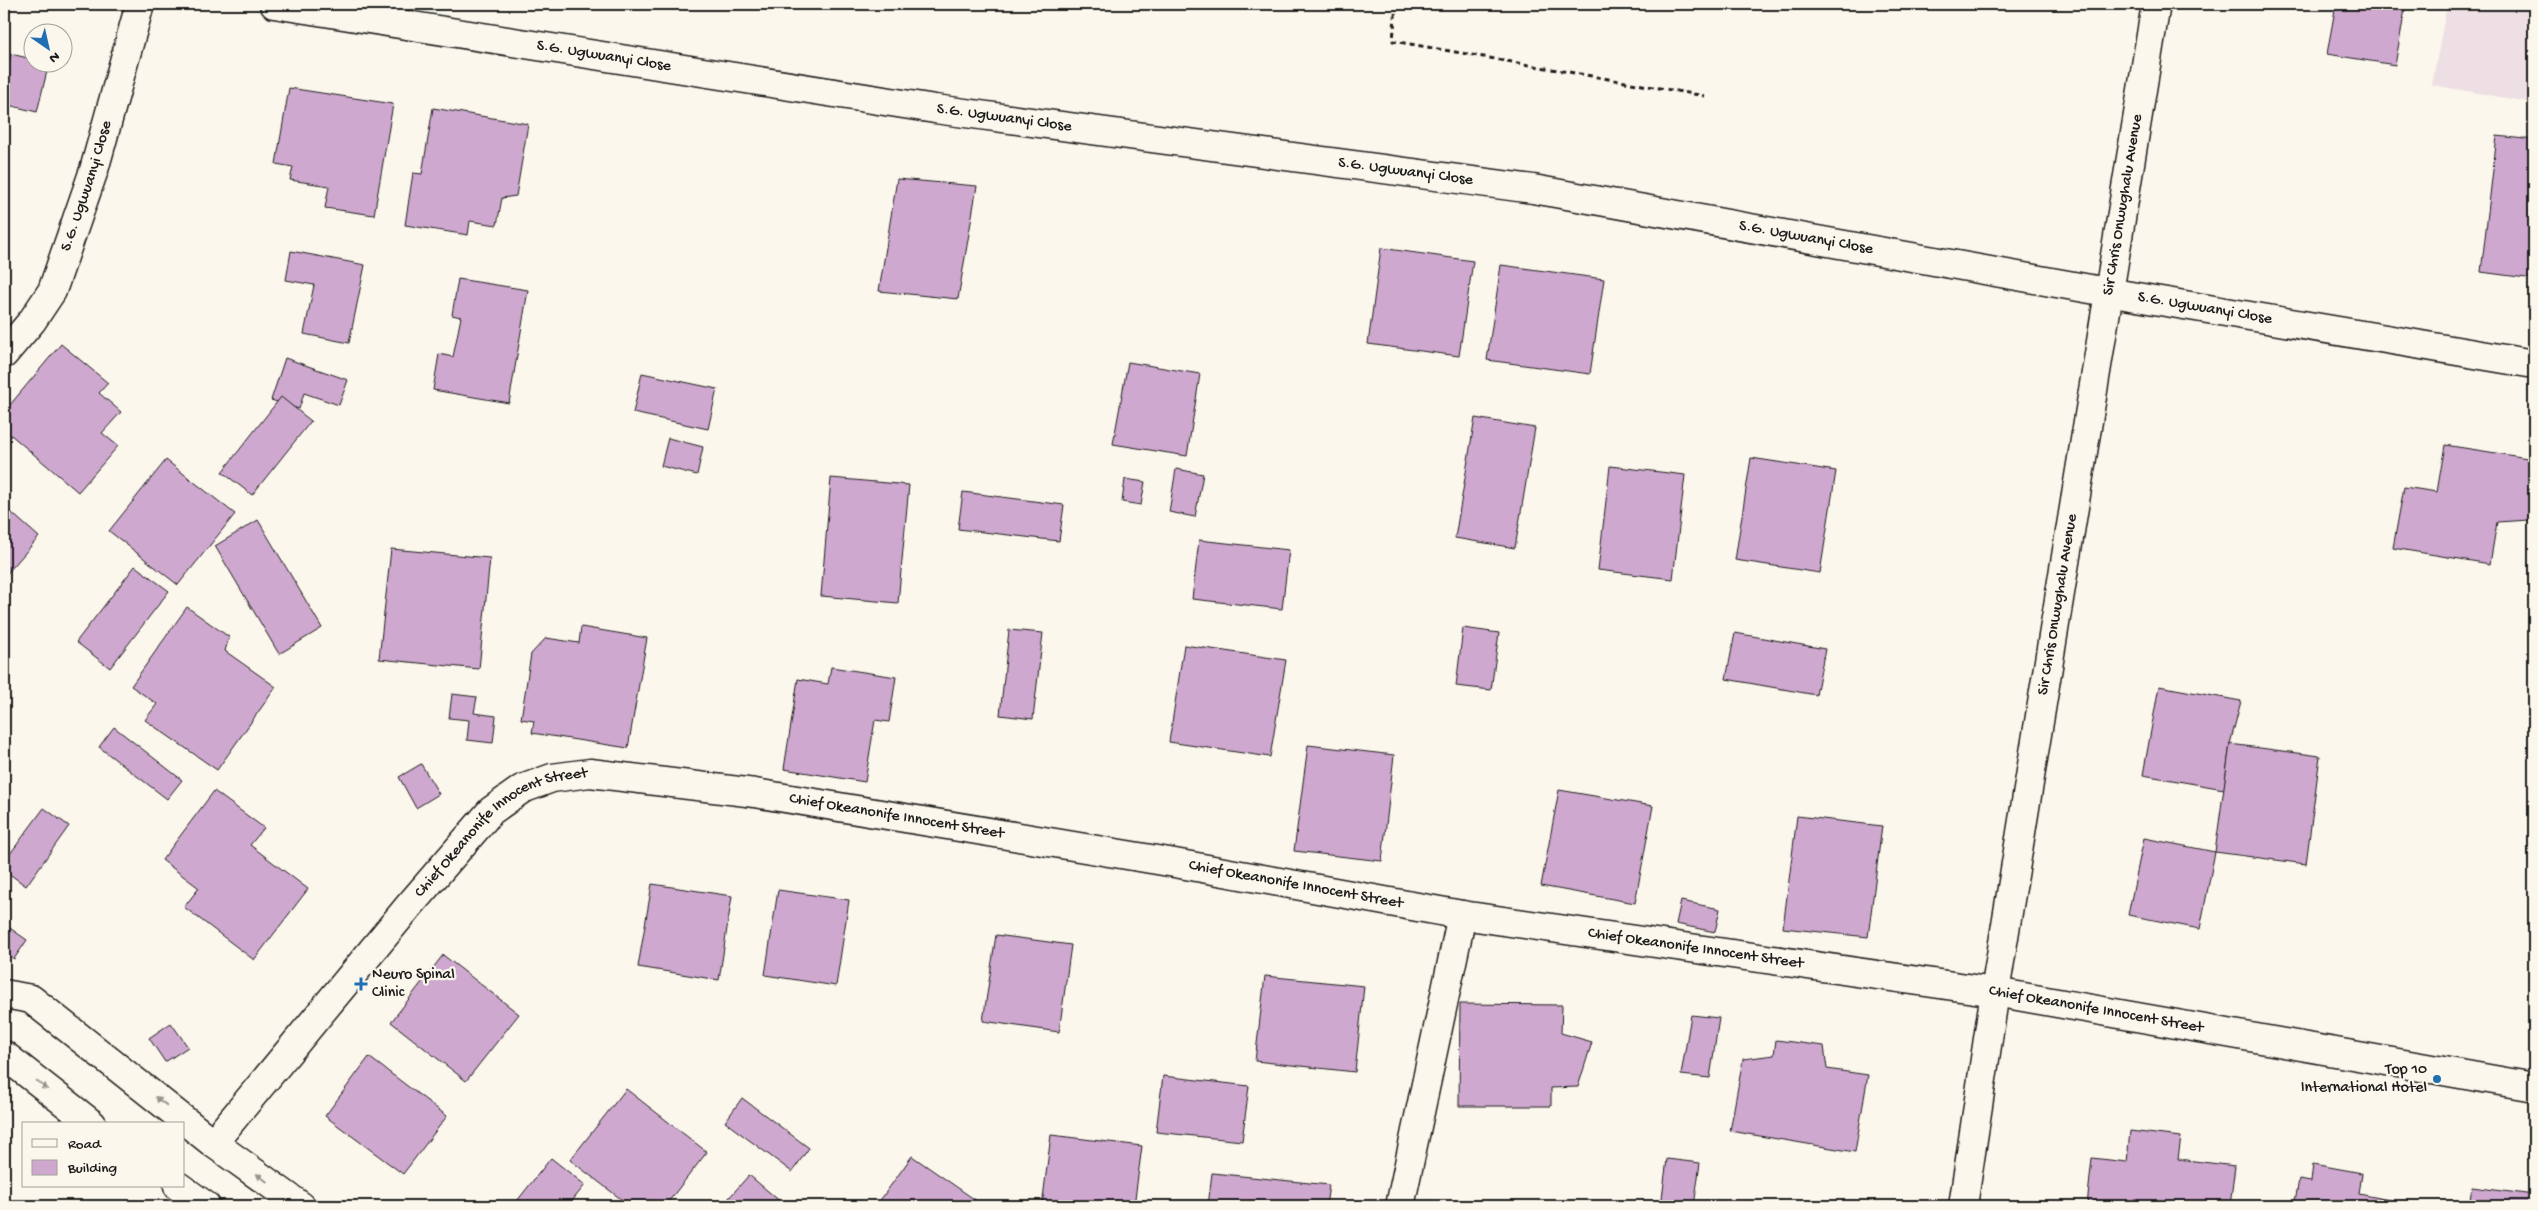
<svg xmlns="http://www.w3.org/2000/svg" width="2538" height="1210" font-family="'Gochi Hand',sans-serif">
  <rect width="100%" height="100%" fill="#fbf7ec"/>
  <filter id="ink" filterUnits="userSpaceOnUse"><feTurbulence type="fractalNoise" baseFrequency=".02" numOctaves="2"/><feDisplacementMap in="SourceGraphic" scale="10" xChannelSelector="R" yChannelSelector="G"/><feConvolveMatrix kernelMatrix="1 2 1 2 8 2 1 2 1" color-interpolation-filters="sRGB"/></filter>
  <g filter="url(#ink)">
    <polygon fill="#eedfe4" points="2447,4 2534,4 2534,103 2432,85"/>
    <g fill="#cfa8d0" stroke="#1c1c1c">
      <polygon points="2336,4 2406,4 2395,65 2327,54"/>
      <polygon points="11,54 32,59 32,62 49,63 37,112 4,104 4,82"/>
      <polygon points="289,88 393,104 374,215 325,208 329,186 290,180 293,167 276,164"/>
      <polygon points="433,108 528,124 516,196 502,198 497,225 470,221 468,235 405,225 413,173 422,174"/>
      <polygon points="2497,136 2534,140 2534,279 2481,272"/>
      <polygon points="897,179 977,186 958,299 879,291"/>
      <polygon points="1381,248 1473,261 1459,356 1368,344"/>
      <polygon points="291,251 365,265 349,343 304,334 314,285 286,280"/>
      <polygon points="1501,265 1604,279 1590,374 1487,360"/>
      <polygon points="458,279 528,290 509,403 433,390 439,354 453,357 461,317 452,315"/>
      <polygon points="61,344 108,383 99,393 121,412 102,433 118,446 78,492 4,429 4,412"/>
      <polygon points="285,358 348,380 339,405 304,393 299,409 271,400"/>
      <polygon points="1128,362 1200,374 1187,456 1113,444"/>
      <polygon points="642,373 717,389 708,429 633,413"/>
      <polygon points="281,397 311,421 252,495 222,472"/>
      <polygon points="1475,418 1535,428 1515,548 1455,538"/>
      <polygon points="668,438 703,447 697,475 661,466"/>
      <polygon points="2445,445 2534,459 2534,491 2529,520 2497,522 2490,564 2393,548 2404,487 2437,492"/>
      <polygon points="1751,458 1836,471 1820,573 1735,560"/>
      <polygon points="166,460 235,514 178,585 109,531"/>
      <polygon points="1610,466 1685,475 1673,579 1598,570"/>
      <polygon points="1176,469 1203,474 1195,517 1169,512"/>
      <polygon points="831,478 909,485 898,603 821,596"/>
      <polygon points="1125,479 1145,482 1141,505 1122,502"/>
      <polygon points="963,492 1064,505 1059,541 958,529"/>
      <polygon points="4,506 39,537 4,577"/>
      <polygon points="258,520 322,628 279,654 215,546"/>
      <polygon points="1199,540 1289,550 1282,609 1192,599"/>
      <polygon points="391,549 490,558 479,669 379,659"/>
      <polygon points="135,566 169,591 110,668 76,642"/>
      <polygon points="187,607 229,637 225,651 276,687 217,770 145,720 157,704 131,686"/>
      <polygon points="581,627 647,638 628,748 532,733 534,721 521,719 531,654 546,638 579,643"/>
      <polygon points="1463,628 1499,633 1491,690 1456,686"/>
      <polygon points="1009,630 1043,633 1033,719 1000,715"/>
      <polygon points="1735,633 1825,649 1816,695 1726,679"/>
      <polygon points="1184,645 1286,660 1270,757 1169,742"/>
      <polygon points="831,667 896,677 889,722 875,720 865,782 784,769 798,679 828,684"/>
      <polygon points="2159,686 2241,701 2230,744 2224,789 2143,775"/>
      <polygon points="452,694 477,697 474,713 496,716 493,743 467,740 469,720 449,718"/>
      <polygon points="114,727 182,780 167,799 99,747"/>
      <polygon points="2230,744 2320,756 2306,864 2215,852"/>
      <polygon points="1308,745 1394,755 1382,861 1294,851"/>
      <polygon points="421,764 439,794 416,808 399,777"/>
      <polygon points="1559,790 1653,806 1635,903 1541,886"/>
      <polygon points="214,791 264,828 250,845 308,889 254,960 184,907 199,888 162,860"/>
      <polygon points="44,808 69,826 26,886 4,870 4,862"/>
      <polygon points="1797,816 1882,826 1868,937 1783,928"/>
      <polygon points="2144,838 2215,852 2200,929 2128,915"/>
      <polygon points="652,884 732,896 719,980 638,967"/>
      <polygon points="778,890 849,900 836,986 765,975"/>
      <polygon points="1681,901 1720,909 1715,932 1676,924"/>
      <polygon points="4,924 27,940 14,959 4,952"/>
      <polygon points="996,935 1071,945 1059,1032 983,1021"/>
      <polygon points="443,955 519,1014 466,1081 391,1022"/>
      <polygon points="1265,976 1364,986 1355,1072 1255,1061"/>
      <polygon points="1460,1004 1562,1005 1561,1033 1592,1042 1578,1087 1551,1088 1551,1106 1459,1106"/>
      <polygon points="1691,1015 1719,1018 1710,1078 1681,1075"/>
      <polygon points="171,1023 188,1047 165,1062 149,1038"/>
      <polygon points="1776,1040 1824,1046 1827,1069 1868,1075 1855,1152 1730,1131 1743,1059 1774,1055"/>
      <polygon points="369,1057 447,1116 403,1174 325,1116"/>
      <polygon points="1163,1076 1249,1086 1242,1141 1156,1132"/>
      <polygon points="626,1089 707,1152 665,1206 630,1206 570,1160"/>
      <polygon points="742,1098 809,1148 792,1172 725,1122"/>
      <polygon points="2130,1131 2181,1137 2178,1159 2235,1166 2230,1206 2087,1206 2092,1158 2127,1162"/>
      <polygon points="1051,1135 1142,1146 1134,1206 1042,1206"/>
      <polygon points="912,1156 984,1206 876,1206"/>
      <polygon points="551,1158 585,1185 568,1206 513,1206"/>
      <polygon points="1667,1159 1700,1163 1694,1206 1661,1206"/>
      <polygon points="2313,1164 2362,1173 2359,1194 2410,1204 2410,1206 2294,1206 2299,1180 2311,1182"/>
      <polygon points="1212,1173 1329,1185 1326,1206 1208,1206"/>
      <polygon points="749,1175 782,1203 779,1206 722,1206"/>
      <polygon points="2472,1187 2534,1195 2534,1206 2469,1206"/>
      <polygon points="1732,1201 1768,1206 1731,1206"/>
    </g>
    <g fill="none" stroke-linecap="round" stroke-linejoin="round">
      <defs>
        <g id="minor">
          <path id="s1" d="M274 4 935 109 1533 189 2107 292 2534 364"/>
          <path id="s2" d="M4 354 32 321 52 291 94 170 140 4"/>
          <path id="s3" d="M213 1143 409 906 491 811 522 789 552 778 590 773 755 793 1169 862 1462 915 1995 992 2534 1087"/>
          <polyline points="1400,1206 1462,915"/>
          <path id="s4" d="M1963 1206 1995 992 2156 4"/>
        </g>
        <g id="major">
          <polyline points="4,994 31,999 213,1143 301,1206"/>
          <polyline points="4,1055 92,1124"/>
          <polyline points="178,1186 206,1206"/>
        </g>
      </defs>
      <use href="#minor" stroke="#1c1c1c" stroke-width="31"/>
      <use href="#major" stroke="#1c1c1c" stroke-width="31"/>
      <polyline stroke="#1c1c1c" stroke-width="3" stroke-dasharray="5 4" stroke-linecap="butt" points="1396,4 1393,41 1705,96"/>
      <use href="#minor" stroke="#fbf7ec" stroke-width="28"/>
      <use href="#major" stroke="#fbf7ec" stroke-width="28"/>
    </g>
    <defs><path id="oneway-solid" d="M-6-.8H1V-3.2L6.5 0L1 3.2V.8H-6Z" transform="scale(1.25)"/></defs>
    <g fill="#97948e">
      <use href="#oneway-solid" transform="translate(42 1085) rotate(39)"/>
      <use href="#oneway-solid" transform="translate(161 1101) rotate(-142)"/>
      <use href="#oneway-solid" transform="translate(262 1178) rotate(-144)"/>
    </g>
  </g>
  <g fill="#1f6fb2" stroke="#fbf7ec" stroke-width="2">
    <path d="M358.5 976.5h5v5h5v5h-5v5h-5v-5h-5v-5h5z"/>
    <circle cx="2437" cy="1079" r="5"/>
  </g>
  <g text-anchor="middle" dominant-baseline="central" stroke-width="4.5" stroke-linejoin="round" paint-order="stroke">
    <g font-size="16" fill="#1c1c1c" stroke="#fbf7ec">
      <text stroke="none"><textPath href="#s1" startOffset="334">S.G. Ugwuanyi Close</textPath></text>
      <text stroke="none"><textPath href="#s1" startOffset="739">S.G. Ugwuanyi Close</textPath></text>
      <text stroke="none"><textPath href="#s1" startOffset="1144">S.G. Ugwuanyi Close</textPath></text>
      <text stroke="none"><textPath href="#s2" startOffset="190">S.G. Ugwuanyi Close</textPath></text>
      <text stroke="none"><textPath href="#s4" startOffset="1014">Sir Chris Onwughalu Avenue</textPath></text>
      <text stroke="none"><textPath href="#s1" startOffset="1550">S.G. Ugwuanyi Close</textPath></text>
      <text stroke="none"><textPath href="#s1" startOffset="1955">S.G. Ugwuanyi Close</textPath></text>
      <text stroke="none"><textPath href="#s4" startOffset="609">Sir Chris Onwughalu Avenue</textPath></text>
      <text stroke="none"><textPath href="#s3" startOffset="851">Chief Okeanonife Innocent Street</textPath></text>
      <text stroke="none"><textPath href="#s3" startOffset="430">Chief Okeanonife Innocent Street</textPath></text>
      <text stroke="none"><textPath href="#s3" startOffset="1256">Chief Okeanonife Innocent Street</textPath></text>
      <text stroke="none"><textPath href="#s3" startOffset="1661">Chief Okeanonife Innocent Street</textPath></text>
      <text stroke="none"><textPath href="#s3" startOffset="2066">Chief Okeanonife Innocent Street</textPath></text>
    </g>
    <g font-size="16" fill="#1c1c1c" stroke="#fbf7ec" text-anchor="start">
      <text x="372" y="975">Neuro Spinal<tspan x="372" dy="18">Clinic</tspan></text>
      <text x="2427" y="1070" text-anchor="end">Top 10<tspan x="2427" dy="18">International Hotel</tspan></text>
    </g>
  </g>
  <rect width="2538" height="1210" fill="none" stroke="#fbf7ec" stroke-width="20"/>
  <rect x="10" y="10" width="2518" height="1190" fill="none" stroke="#1c1c1c" stroke-width="2" filter="url(#ink)"/>
  <rect x="22" y="1122" width="162" height="65" fill="#fbf7ec" stroke="#a29f99"/>
  <rect x="32" y="1139" width="25" height="8" fill="#fbf7ec" stroke="#a29f99"/>
  <text x="68" y="1148" font-size="15" fill="#1c1c1c">Road</text>
  <rect x="32" y="1160" width="25" height="15" fill="#cfa8d0" stroke="#a29f99"/>
  <text x="68" y="1172" font-size="15" fill="#1c1c1c">Building</text>
  <g transform="translate(48 48) rotate(146)"><circle r="24" fill="#fbf7ec" stroke="#a29f99"/>
  <path d="M0-4L9 19L0 12L-9 19Z" fill="#1f6fb2"/>
  <text y="-8" font-size="14" font-weight="bold" text-anchor="middle" fill="#1c1c1c">N</text>
  </g>
</svg>
